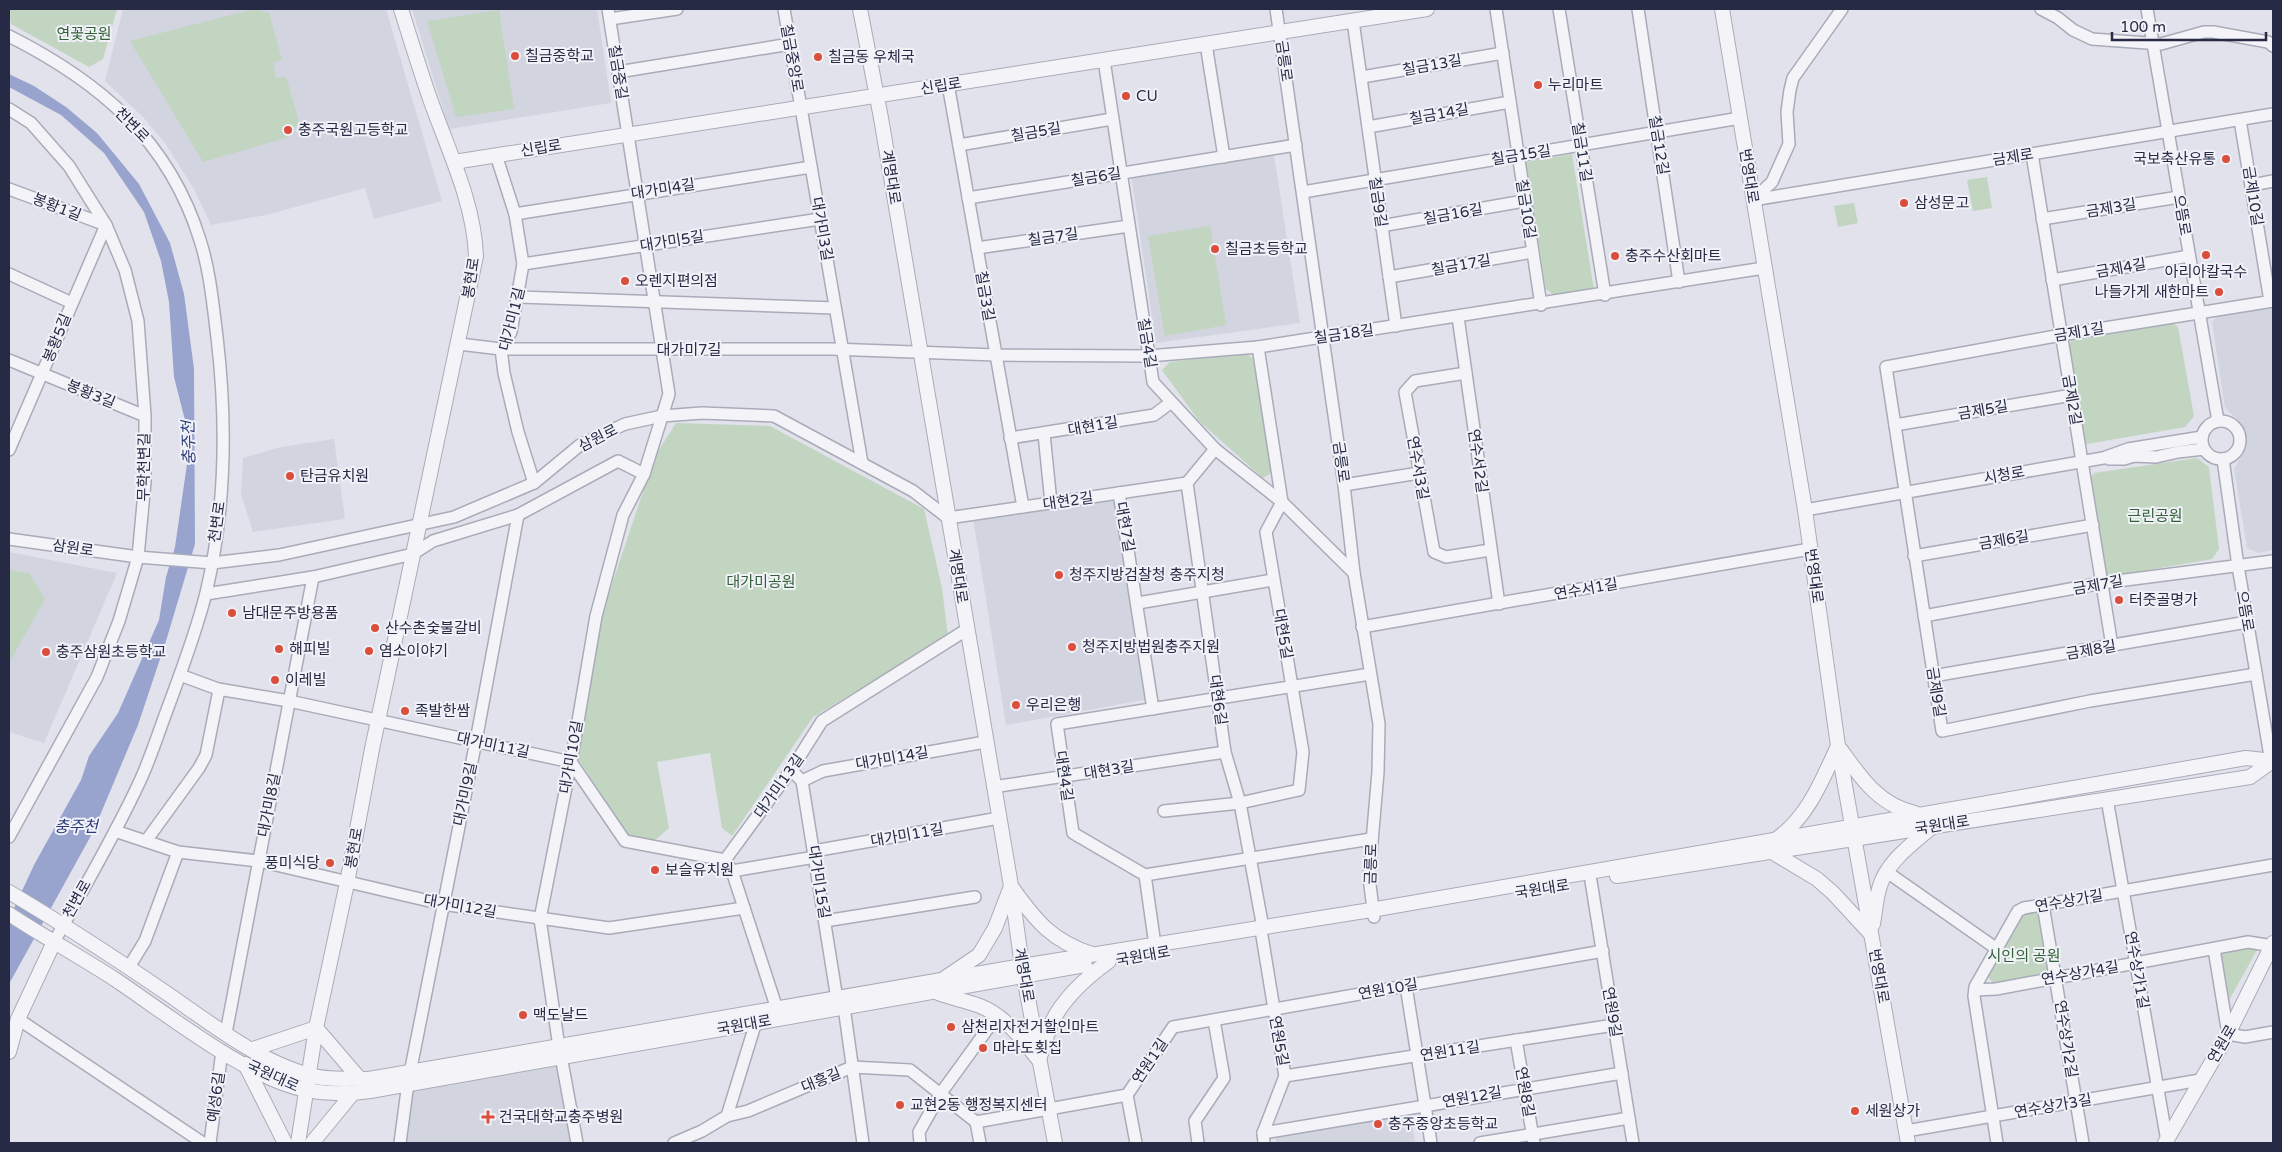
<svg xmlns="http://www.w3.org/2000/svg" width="2282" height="1152" font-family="'Varela Round','Noto Sans KR',sans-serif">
  <rect width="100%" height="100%" fill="#e1e2eb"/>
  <g fill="#d2d4e0">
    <polygon points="123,9 386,9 442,201 374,219 365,188 266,215 211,225 194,189 165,143 143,117 105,81"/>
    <polygon points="412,9 597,9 611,103 449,129"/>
    <polygon points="1274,155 1300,323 1156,343 1131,174"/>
    <polygon points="2273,305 2273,550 2258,553 2247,548 2234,469 2246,448 2242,424 2225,408 2212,322 2221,313"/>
    <polygon points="334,439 345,519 253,532 241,494 243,458 281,447"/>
    <polygon points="1117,496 1149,699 1006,725 973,518"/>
    <polygon points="9,552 117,573 44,743 9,732"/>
    <polygon points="558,1064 572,1143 405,1143 412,1091"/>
    <polygon points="1411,1114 1415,1143 1276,1143 1275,1135"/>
  </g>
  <g fill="#c1d5c1">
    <polygon points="9,9 117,9 103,59 89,67 11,24"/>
    <polygon points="254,9 269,13 282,60 273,63 276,78 286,76 300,125 288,129 288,137 203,162 130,41"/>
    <polygon points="499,10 514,109 456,117 427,21"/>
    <polygon points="1572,154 1594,290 1555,296 1546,289 1526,162"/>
    <polygon points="1987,177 1992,208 1973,211 1967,180"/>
    <polygon points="1854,203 1858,223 1838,227 1834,206"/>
    <polygon points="1210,226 1226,325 1165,336 1148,236"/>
    <polygon points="2173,323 2178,327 2194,416 2185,427 2087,444 2083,441 2068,348 2071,341"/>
    <polygon points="1247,353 1255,361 1271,473 1263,478 1199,421 1162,370 1170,362"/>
    <polygon points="676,423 770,426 924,509 942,588 948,636 813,717 732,836 722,828 710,753 657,762 669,828 654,841 628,835 576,756 604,608 655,456"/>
    <polygon points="2197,458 2209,467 2219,549 2212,559 2107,577 2104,573 2088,482 2094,473"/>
    <polygon points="9,570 29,573 45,599 9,663"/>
    <polygon points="2040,910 2051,976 1994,985 1987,975 2020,914"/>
    <polygon points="2256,946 2257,950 2229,1000 2226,998 2219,956 2224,952"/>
  </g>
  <polygon fill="#98a4ce" points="9,74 34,86 66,107 97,133 139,184 170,243 184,294 194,369 195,544 166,641 138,725 93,832 9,984 9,919 34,865 81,780 89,756 118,713 159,620 166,577 175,547 187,464 187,428 174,377 169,302 161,261 144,212 104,153 61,115 9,87"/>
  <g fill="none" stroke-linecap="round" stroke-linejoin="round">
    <defs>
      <g id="minor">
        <polyline points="784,9 862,463"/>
        <polyline points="1276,9 1344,485 1354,573 1379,724 1378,772 1369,877 1374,917"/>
        <polyline points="1496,9 1541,305"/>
        <polyline points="1559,9 1605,295"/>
        <polyline points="1638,9 1679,282"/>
        <polyline points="2041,9 2058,18 2073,30 2092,39 2161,44 2204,32 2213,32 2268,42 2273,46"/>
        <polyline points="2147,9 2218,421"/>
        <polyline points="610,19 677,9"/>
        <polyline points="1353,21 1396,326"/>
        <path d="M9 36C100 82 169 140 200 240 210 271 213 305 217 337 227 422 226 509 206 593 196 633 181 672 167 710 158 734 150 760 139 783 114 837 83 889 54 942"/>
        <polyline points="1206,44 1224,157"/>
        <polyline points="1104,60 1153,382 1215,449 1282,502 1354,573"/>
        <polyline points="618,72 790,44"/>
        <polyline points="1362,77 1503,53"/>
        <polyline points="948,84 1023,507"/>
        <polyline points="9,109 31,123 69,166 106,225 125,270 138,321 145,416 145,482 138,557 119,621 97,677 9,837"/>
        <polyline points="2240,120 2270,301"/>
        <polyline points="1368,127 1510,102"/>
        <polyline points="959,145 1112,119"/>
        <polyline points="2032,154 2112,646"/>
        <polyline points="496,155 515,214 523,264 511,332 501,349 504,373 518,432 534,483"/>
        <polyline points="2252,185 2273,181"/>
        <polyline points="9,189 106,225 9,450"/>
        <polyline points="1303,192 1740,118"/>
        <polyline points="968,198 1296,145"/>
        <polyline points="1753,200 2273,114"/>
        <polyline points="1753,200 1772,182 1789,144 1787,112 1790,90 1793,78 1842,9"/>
        <polyline points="515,214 811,167"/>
        <polyline points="2042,219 2179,197"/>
        <polyline points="1381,226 1524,201"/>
        <polyline points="977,248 1129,226"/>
        <polyline points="523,264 820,219"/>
        <polyline points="9,274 72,303"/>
        <polyline points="1389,277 1532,252"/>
        <polyline points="2052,280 2189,256"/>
        <polyline points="519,297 835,308"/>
        <polyline points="1458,317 1499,604"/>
        <polyline points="459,344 501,349 831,349 996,355 1148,356 1258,347 1764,268"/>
        <polyline points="9,360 145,416"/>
        <polyline points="1466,373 1415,381 1405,392 1434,552 1446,557 1490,550"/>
        <circle cx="2221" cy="440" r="19"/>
        <polyline points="1895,425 2072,395"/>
        <polyline points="1044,434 1051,503"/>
        <polyline points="1010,438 1154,415 1170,403"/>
        <polyline points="1215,449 1187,483 1225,752 1240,803 1263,928"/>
        <polyline points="2109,459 2124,459 2134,456 2156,457 2178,452 2204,449"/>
        <polyline points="2223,459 2238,566 2271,762"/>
        <polyline points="1344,485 1419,473"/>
        <polyline points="1119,493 1153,709"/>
        <polyline points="1805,510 2103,458 2128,449 2202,437"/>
        <polyline points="9,539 138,557 212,563 279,555 454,517 534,483 580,445 625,424 662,416 702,413 774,416 913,491 948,518 1187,483"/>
        <polyline points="1914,556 2093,525"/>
        <polyline points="206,594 313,577 413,554 433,541 518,515 618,461 644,474"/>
        <polyline points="1138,603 1273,580"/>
        <polyline points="1924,616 2102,583 2273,561"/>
        <polyline points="1362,627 1810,549"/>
        <polyline points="1370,674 1057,724 1073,833 1145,875 1371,839"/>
        <polyline points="2256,674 2090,701 1942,731 1886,367 2061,335 2273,301"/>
        <polyline points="180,675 218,689 289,701 571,762 625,841 725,860"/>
        <polyline points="1933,676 2247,622"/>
        <polyline points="791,770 802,781 837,999"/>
        <polyline points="802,781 823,771 985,742"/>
        <polyline points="993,787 1225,752"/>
        <polyline points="2107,799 2167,1141"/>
        <polyline points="1164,811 1240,803 1299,790 1303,752 1266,532 1282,502 1258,347"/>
        <polyline points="115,831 178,852 259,861 442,904 609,928 744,908"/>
        <polyline points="146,841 199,768 206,755 219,690"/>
        <polyline points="814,851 999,818"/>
        <polyline points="732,871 815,857"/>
        <polyline points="1887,872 1997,949"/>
        <polyline points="1145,875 1155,945"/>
        <polyline points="1591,881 1633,1143"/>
        <polyline points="2043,905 2083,1143"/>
        <polyline points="825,921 975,897"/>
        <polyline points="1262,936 1285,1076 1263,1133 1264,1143"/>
        <polyline points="2214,949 2228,1034 2245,1037 2273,1032"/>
        <polyline points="129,967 145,941 178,852"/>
        <polyline points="1406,986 1431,1143"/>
        <polyline points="1975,990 1996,989 2248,942 2273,946"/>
        <polyline points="844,1007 863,1143"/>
        <polyline points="777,1009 732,871 725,860 791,770 822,721 966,630"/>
        <polyline points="18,1019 203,1143"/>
        <polyline points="226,1033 313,577"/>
        <polyline points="1516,1040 1534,1143"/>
        <polyline points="559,1047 540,919 571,762 596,616 623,515 644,474 669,394 608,9"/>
        <polyline points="561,1056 577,1143"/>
        <polyline points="410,1073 476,741 518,515"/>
        <polyline points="1285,1076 1614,1025"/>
        <polyline points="1127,1095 1136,1143"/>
        <polyline points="727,1116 756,1022"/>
        <polyline points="976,1122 1127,1095 1173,1027 1603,951"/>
        <polyline points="976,1122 980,1143"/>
        <polyline points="1906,1131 2200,1080"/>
        <polyline points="1263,1133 1622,1073"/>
        <polyline points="210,1143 222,1051"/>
        <polyline points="400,1143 408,1083"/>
        <polyline points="674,1143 702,1131 727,1116 748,1111 852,1067 910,1070 976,1122"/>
        <polyline points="920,1143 919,1132 941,1093 997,1016"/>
        <polyline points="1198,1143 1195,1121 1224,1078 1214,1020"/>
        <polyline points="1480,1143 1629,1118"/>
        <polyline points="1997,1143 1974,996 1975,987 2018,911 2024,908 2273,865"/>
      </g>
      <g id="tertiary">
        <polyline points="860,9 881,118 1011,886 1022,966 1055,1143"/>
        <polyline points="1722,9 1805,510 1838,746 1908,1143"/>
        <polyline points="454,162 1427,9"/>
        <path d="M1841 750C1861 778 1879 805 1915 813"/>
        <path d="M1778 838C1809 815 1822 780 1838 746"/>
        <polyline points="1772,852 1817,879 1833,893 1871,934"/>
        <polyline points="1617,876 2250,777 2271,762"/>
        <path d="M1013 889C1036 921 1052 941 1092 954"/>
        <path d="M9 892C61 923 112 956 162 990 208 1021 255 1060 309 1075 328 1081 350 1078 369 1079L1022 966 1371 910 2246 758 2273 761"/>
        <path d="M9 914C44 937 81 957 116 980 167 1014 247 1078 306 1090 327 1094 349 1094 370 1091L1085 965"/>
        <path d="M1873 924C1875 912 1876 900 1879 889 1886 862 1912 844 1932 827"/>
        <polyline points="945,978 979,955 995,928 1010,889"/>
        <path d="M938 993C952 998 966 1001 980 1006 1005 1016 1022 1039 1038 1059"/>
        <polyline points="253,1049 316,1028 359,1078"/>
        <polyline points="9,1052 18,1019 54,942"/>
        <path d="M1039 1059C1044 1047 1047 1033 1052 1022 1064 997 1087 977 1109 961"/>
        <polyline points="245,1064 285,1143"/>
        <path d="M298 1143 316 1028 347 883 372 749 476 256C474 201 447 148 429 96 419 67 410 38 401 9"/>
        <polyline points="312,1143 353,1093"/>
        <polyline points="2165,1143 2228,1034 2273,943"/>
      </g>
    </defs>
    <use href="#minor" stroke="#a9abb9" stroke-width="14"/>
    <use href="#tertiary" stroke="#a9abb9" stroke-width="16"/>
    <use href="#minor" stroke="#f4f4f8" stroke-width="11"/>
    <use href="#tertiary" stroke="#f4f4f8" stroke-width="14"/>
  </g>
  <g fill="#db4e3b" stroke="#f0f2f8" stroke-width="2">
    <circle cx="515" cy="56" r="5"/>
    <circle cx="818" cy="57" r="5"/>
    <circle cx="1538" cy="85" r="5"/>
    <circle cx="1126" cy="96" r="5"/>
    <circle cx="288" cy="130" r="5"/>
    <circle cx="2226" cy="159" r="5"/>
    <circle cx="1904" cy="203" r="5"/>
    <circle cx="1215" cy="249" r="5"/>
    <circle cx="2206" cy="255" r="5"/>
    <circle cx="1615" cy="256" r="5"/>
    <circle cx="625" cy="281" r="5"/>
    <circle cx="2219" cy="292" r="5"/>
    <circle cx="290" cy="476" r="5"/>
    <circle cx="1059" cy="575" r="5"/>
    <circle cx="2119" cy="600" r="5"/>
    <circle cx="232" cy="613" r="5"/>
    <circle cx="375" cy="628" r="5"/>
    <circle cx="1072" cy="647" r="5"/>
    <circle cx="279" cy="649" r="5"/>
    <circle cx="369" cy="651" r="5"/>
    <circle cx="46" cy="652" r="5"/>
    <circle cx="275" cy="680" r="5"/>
    <circle cx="1016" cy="705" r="5"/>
    <circle cx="405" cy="711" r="5"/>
    <circle cx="330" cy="863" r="5"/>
    <circle cx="655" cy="870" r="5"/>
    <circle cx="523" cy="1015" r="5"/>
    <circle cx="951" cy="1027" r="5"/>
    <circle cx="983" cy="1048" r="5"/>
    <circle cx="900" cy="1105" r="5"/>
    <circle cx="1855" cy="1111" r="5"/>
    <path d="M485.5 1109.5h5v5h5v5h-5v5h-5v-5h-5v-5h5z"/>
    <circle cx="1378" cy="1124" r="5"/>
  </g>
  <g text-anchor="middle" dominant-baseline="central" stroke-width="4" stroke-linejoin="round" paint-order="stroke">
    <g font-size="15" fill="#336137" stroke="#f0f2f8">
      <text x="84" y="34">연꽃공원</text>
      <text x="2155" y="516">근린공원</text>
      <text x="761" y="582">대가미공원</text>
      <text x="2024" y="956">시인의 공원</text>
    </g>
    <g font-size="15" fill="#272a44" stroke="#f0f2f8" text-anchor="start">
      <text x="525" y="56">칠금중학교</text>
      <text x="828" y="57">칠금동 우체국</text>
      <text x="1548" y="85">누리마트</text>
      <text x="1136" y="96">CU</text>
      <text x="298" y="130">충주국원고등학교</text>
      <text x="2216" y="159" text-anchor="end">국보축산유통</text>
      <text x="1914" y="203">삼성문고</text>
      <text x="1225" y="249">칠금초등학교</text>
      <text x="1625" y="256">충주수산회마트</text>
      <text x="2206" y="272" text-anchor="middle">아리아칼국수</text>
      <text x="635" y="281">오렌지편의점</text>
      <text x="2209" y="292" text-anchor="end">나들가게 새한마트</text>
      <text x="300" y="476">탄금유치원</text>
      <text x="1069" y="575">청주지방검찰청 충주지청</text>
      <text x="2129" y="600">터줏골명가</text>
      <text x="242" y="613">남대문주방용품</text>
      <text x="385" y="628">산수촌숯불갈비</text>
      <text x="1082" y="647">청주지방법원충주지원</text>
      <text x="289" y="649">해피빌</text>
      <text x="379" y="651">염소이야기</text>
      <text x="56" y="652">충주삼원초등학교</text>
      <text x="285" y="680">이레빌</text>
      <text x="1026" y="705">우리은행</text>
      <text x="415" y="711">족발한쌈</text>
      <text x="320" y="863" text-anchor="end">풍미식당</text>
      <text x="665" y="870">보슬유치원</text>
      <text x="533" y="1015">맥도날드</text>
      <text x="961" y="1027">삼천리자전거할인마트</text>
      <text x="993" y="1048">마라도횟집</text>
      <text x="910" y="1105">교현2동 행정복지센터</text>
      <text x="1865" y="1111">세원상가</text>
      <text x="499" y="1117">건국대학교충주병원</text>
      <text x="1388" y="1124">충주중앙초등학교</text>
    </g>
    <g font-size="15" fill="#272a44" stroke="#f0f2f8">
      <text transform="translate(792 58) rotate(80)">칠금중앙로</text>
      <text transform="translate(1284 61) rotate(82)">금릉로</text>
      <text transform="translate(1432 65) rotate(-10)">칠금13길</text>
      <text transform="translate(618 72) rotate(81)">칠금중길</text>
      <text transform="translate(941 86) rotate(-9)">신립로</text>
      <text transform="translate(1439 114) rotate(-10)">칠금14길</text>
      <text transform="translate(132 125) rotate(46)">천변로</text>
      <text transform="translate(1036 132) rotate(-10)">칠금5길</text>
      <text transform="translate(1659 145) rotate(81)">칠금12길</text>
      <text transform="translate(541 148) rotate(-9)">신립로</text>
      <text transform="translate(1582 152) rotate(81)">칠금11길</text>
      <text transform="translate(1521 155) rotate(-9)">칠금15길</text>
      <text transform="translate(2013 157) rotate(-9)">금제로</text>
      <text transform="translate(1749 176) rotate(81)">번영대로</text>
      <text transform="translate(891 177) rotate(81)">계명대로</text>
      <text transform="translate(1096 177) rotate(-9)">칠금6길</text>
      <text transform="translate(663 189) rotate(-9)">대가미4길</text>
      <text transform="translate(2253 196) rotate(81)">금제10길</text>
      <text transform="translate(1378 202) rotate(82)">칠금9길</text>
      <text transform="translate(57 207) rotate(21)">봉황1길</text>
      <text transform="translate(2111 208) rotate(-9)">금제3길</text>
      <text transform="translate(1526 209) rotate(81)">칠금10길</text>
      <text transform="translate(1453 214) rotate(-10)">칠금16길</text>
      <text transform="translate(2182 215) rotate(80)">으뜸로</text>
      <text transform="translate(822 229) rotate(80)">대가미3길</text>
      <text transform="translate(1053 237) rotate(-8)">칠금7길</text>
      <text transform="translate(672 241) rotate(-9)">대가미5길</text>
      <text transform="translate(1461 265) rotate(-10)">칠금17길</text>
      <text transform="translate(2121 268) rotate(-10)">금제4길</text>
      <text transform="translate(471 278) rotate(-81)">봉현로</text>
      <text transform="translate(985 296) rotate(80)">칠금3길</text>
      <text transform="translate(512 319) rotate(-76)">대가미1길</text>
      <text transform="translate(2079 332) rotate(-9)">금제1길</text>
      <text transform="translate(1344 334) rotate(-8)">칠금18길</text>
      <text transform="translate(57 338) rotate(-68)">봉황5길</text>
      <text transform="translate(1147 343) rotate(81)">칠금4길</text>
      <text x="689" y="350">대가미7길</text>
      <text transform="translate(91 394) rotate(22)">봉황3길</text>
      <text transform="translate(2072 400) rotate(80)">금제2길</text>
      <text transform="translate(1983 410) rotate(-10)">금제5길</text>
      <text transform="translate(1093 426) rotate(-10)">대현1길</text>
      <text transform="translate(598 438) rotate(-27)">삼원로</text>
      <text transform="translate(1478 461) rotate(82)">연수서2길</text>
      <text transform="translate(1341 462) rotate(82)">금릉로</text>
      <text transform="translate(144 467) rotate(-89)">무학천변길</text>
      <text transform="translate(1418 468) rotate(80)">연수서3길</text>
      <text transform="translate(2004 475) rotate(-10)">시청로</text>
      <text transform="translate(1068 501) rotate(-8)">대현2길</text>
      <text transform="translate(217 522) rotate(-82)">천변로</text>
      <text transform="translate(1125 527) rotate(80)">대현7길</text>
      <text transform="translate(2004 540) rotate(-10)">금제6길</text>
      <text transform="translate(73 548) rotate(8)">삼원로</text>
      <text transform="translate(958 576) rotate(81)">계명대로</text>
      <text transform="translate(1814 576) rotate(82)">번영대로</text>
      <text transform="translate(2098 585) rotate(-10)">금제7길</text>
      <text transform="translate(1586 589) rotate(-10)">연수서1길</text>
      <text transform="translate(2245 611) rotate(80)">으뜸로</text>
      <text transform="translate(1283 634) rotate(80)">대현5길</text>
      <text transform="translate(2091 650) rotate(-10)">금제8길</text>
      <text transform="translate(1936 692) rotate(81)">금제9길</text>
      <text transform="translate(1218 700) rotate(82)">대현6길</text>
      <text transform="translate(493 745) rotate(12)">대가미11길</text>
      <text transform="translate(571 757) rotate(-80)">대가미10길</text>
      <text transform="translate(892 758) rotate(-10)">대가미14길</text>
      <text transform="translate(1109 770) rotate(-9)">대현3길</text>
      <text transform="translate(1064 776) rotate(82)">대현4길</text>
      <text transform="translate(779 786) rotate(-55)">대가미13길</text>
      <text transform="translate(465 794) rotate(-78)">대가미9길</text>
      <text transform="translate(269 805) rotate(-79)">대가미8길</text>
      <text transform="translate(1942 825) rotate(-9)">국원대로</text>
      <text transform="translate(907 835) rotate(-10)">대가미11길</text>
      <text transform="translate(354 848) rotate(-80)">봉현로</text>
      <text transform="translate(1371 864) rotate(-88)">금릉로</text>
      <text transform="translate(819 882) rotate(81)">대가미15길</text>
      <text transform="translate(1542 889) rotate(-9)">국원대로</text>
      <text transform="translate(77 899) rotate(-61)">천변로</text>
      <text transform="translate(2069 901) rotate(-10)">연수상가길</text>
      <text transform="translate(460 906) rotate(10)">대가미12길</text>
      <text transform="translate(1143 956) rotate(-10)">국원대로</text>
      <text transform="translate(2137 970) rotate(80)">연수상가1길</text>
      <text transform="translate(2080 973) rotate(-10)">연수상가4길</text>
      <text transform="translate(1024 975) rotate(80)">계명대로</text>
      <text transform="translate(1879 976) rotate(80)">번영대로</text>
      <text transform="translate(1388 989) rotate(-10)">연원10길</text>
      <text transform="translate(1612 1012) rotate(81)">연원9길</text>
      <text transform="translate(744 1025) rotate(-10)">국원대로</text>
      <text transform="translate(2066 1039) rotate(81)">연수상가2길</text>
      <text transform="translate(1279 1041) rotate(80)">연원5길</text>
      <text transform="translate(2222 1044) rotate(-60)">연원로</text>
      <text transform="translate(1450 1051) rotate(-9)">연원11길</text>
      <text transform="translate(1150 1061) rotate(-56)">연원1길</text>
      <text transform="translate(273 1076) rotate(24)">국원대로</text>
      <text transform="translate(821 1080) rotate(-22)">대흥길</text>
      <text transform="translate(1525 1092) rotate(80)">연원8길</text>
      <text transform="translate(216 1097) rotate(-82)">예성6길</text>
      <text transform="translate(1472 1097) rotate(-10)">연원12길</text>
      <text transform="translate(2053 1106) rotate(-10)">연수상가3길</text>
    </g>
    <g font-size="16" font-style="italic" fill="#2d3b7c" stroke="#f0f2f8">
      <text transform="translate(189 443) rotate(-91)">충주천</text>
      <text x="76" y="827">충주천</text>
    </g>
  </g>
  <rect width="2282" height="1152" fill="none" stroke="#272a44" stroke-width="20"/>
  <path d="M2112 32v8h154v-8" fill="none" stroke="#272a44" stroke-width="2.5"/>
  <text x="2120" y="32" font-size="15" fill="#272a44" stroke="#f0f2f8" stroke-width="4" paint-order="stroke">100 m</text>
</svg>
